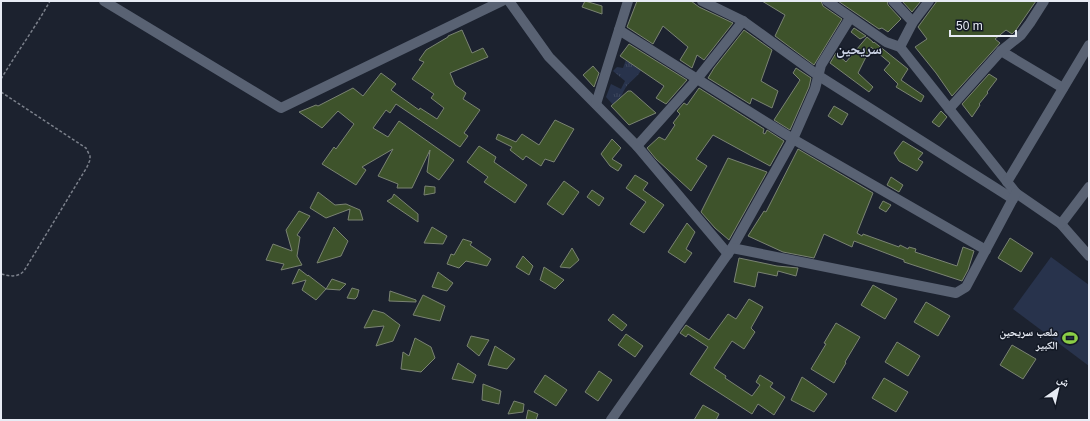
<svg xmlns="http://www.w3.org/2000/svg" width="1090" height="421" font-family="Helvetica,'Noto Naskh Arabic',sans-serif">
  <defs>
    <pattern id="park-tufts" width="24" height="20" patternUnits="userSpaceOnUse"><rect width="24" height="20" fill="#28334c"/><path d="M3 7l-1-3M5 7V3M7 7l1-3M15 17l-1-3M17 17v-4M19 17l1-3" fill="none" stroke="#3d475e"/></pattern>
  </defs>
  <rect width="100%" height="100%" fill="#1c222f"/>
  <path fill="url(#park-tufts)" d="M627 57 641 70C638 77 631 80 626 87 622 93 620 101 616 108L606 97 611 84 621 89 625 81 613 71 617 67 623 68Z"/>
  <polygon fill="#28334c" points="1051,257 1089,285 1089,366 1013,309"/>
  <g fill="#3e532b" stroke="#7a8373">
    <polygon points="585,1 602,6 602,14 582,7"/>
    <polygon points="637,1 691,1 699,7 733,23 704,60 697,55 692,68 680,60 688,47 663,26 653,44 627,27"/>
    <polygon points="762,1 821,1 823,6 842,19 814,65 775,36 785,15"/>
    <polygon points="838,1 887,1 888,5 901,19 888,32 882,28 879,29"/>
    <polygon points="902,1 921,1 912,12"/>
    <polygon points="937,1 1036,1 1016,30 1012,34 1006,30 995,39 1000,43 952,96 936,73 915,47 927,39 918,27"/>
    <polygon points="854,28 866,36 860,39 851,32"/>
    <polygon points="462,30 472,53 483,48 488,57 450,73 455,85 466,93 463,99 480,110 464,133 468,136 460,147 396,104 390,113 386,110 373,128 388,137 399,121 454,160 439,180 427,172 430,150 412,188 397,188 398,184 378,176 393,149 362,167 366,170 356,185 322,164 334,147 336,149 354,124 338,111 322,128 299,112 316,105 318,106 353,88 363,96 381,73 396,84 391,90 419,110 420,108 437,119 444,108 431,98 434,94 412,79 424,62 419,60 426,50 448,37 448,36"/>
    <polygon points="744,30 772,50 761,81 778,91 772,108 752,98 750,104 708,78 714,68"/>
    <polygon points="867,37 873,42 873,43 874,42 908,69 901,80 924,96 921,102 896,87 898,84 884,70 890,63 871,47 858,73 873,87 869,92 830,63 836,53 846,62"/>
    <polygon points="629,44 687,80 666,104 656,98 664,86 620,56"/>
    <polygon points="593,66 599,73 594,87 583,75"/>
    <polygon points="796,68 811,78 809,87 790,130 774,120 800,80 793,73"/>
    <polygon points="989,74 997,79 987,92 988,93 979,104 980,105 972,117 962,104"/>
    <polygon points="699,88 764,129 763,133 765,134 767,130 784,141 770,166 713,135 696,159 707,166 691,191 656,159 647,148 659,137 665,140 675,125 673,123 680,114 677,111 684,103 687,105"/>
    <polygon points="628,91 631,91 656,113 629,125 611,106"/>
    <polygon points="834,106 848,114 842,125 828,116"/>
    <polygon points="941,111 947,117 939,127 932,122"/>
    <polygon points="555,120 574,129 554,162 545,159 541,166 526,156 523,160 510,150 512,147 496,139 498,134 516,142 522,134 539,145"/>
    <polygon points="612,139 621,148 612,159 622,165 618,171 610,166 601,154"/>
    <polygon points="903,141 923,153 918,159 923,162 917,171 899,161 894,153"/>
    <polygon points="479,146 496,157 494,162 527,185 515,203 484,182 488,177 467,162"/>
    <polygon points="798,149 873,193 857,233 862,236 863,234 899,247 900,245 908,249 909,247 916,249 915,252 957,266 963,247 974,251 968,270 962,281 904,262 904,260 854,241 852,247 824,234 814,258 783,252 748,236 764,211 766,212"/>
    <polygon points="728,158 767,172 729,240 715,228 701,212"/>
    <polygon points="635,175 648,183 643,190 664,205 644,233 630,224 646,202 626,188"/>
    <polygon points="891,177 903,185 899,192 887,185"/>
    <polygon points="564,181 579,192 563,215 547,204"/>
    <polygon points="425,186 435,187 435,193 424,195"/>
    <polygon points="592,190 604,198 599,206 587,197"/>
    <polygon points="318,192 335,205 346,204 360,210 363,220 348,220 350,209 326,218 310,208"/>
    <polygon points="394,194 418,214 418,222 387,201 392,198"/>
    <polygon points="883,201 891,205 886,212 879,208"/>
    <polygon points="299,211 310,216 297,235 300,237 297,256 302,265 281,270 284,264 266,260 273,244 292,251 286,230"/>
    <polygon points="687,223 695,232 686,249 692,253 685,263 668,252"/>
    <polygon points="334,227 348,241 341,256 317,263"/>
    <polygon points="432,227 447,236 443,244 424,243"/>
    <polygon points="1010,238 1033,253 1021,272 998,258"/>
    <polygon points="463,239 472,242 470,245 491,259 487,266 466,261 459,268 447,264 451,254 454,255"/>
    <polygon points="572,248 579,260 570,268 560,267"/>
    <polygon points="523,256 533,266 529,275 516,267"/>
    <polygon points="739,258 777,266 798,268 796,276 778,271 777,276 758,272 755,287 734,282"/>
    <polygon points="544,267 564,280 555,289 540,280"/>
    <polygon points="299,269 308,276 308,275 326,289 316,300 302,290 306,280 292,284"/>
    <polygon points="438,272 453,283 447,291 432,287"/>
    <polygon points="332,279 346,284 340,290 326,289"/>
    <polygon points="873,285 897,299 885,319 861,305"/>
    <polygon points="352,288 359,290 357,297 355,299 347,298"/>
    <polygon points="390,291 416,300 416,302 389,301"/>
    <polygon points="423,295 445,306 440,321 413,315"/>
    <polygon points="749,299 763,307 751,328 755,332 744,349 732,341 714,368 726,376 725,378 752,396 760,385 756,382 760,375 773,383 770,387 785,397 774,415 758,404 752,414 690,374 708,347 688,334 686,337 680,333 686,325 709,340 728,314 736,319"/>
    <polygon points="926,302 950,316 938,336 914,322"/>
    <polygon points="373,310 384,313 400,325 393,341 376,346 384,326 364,328"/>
    <polygon points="613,314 627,325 622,331 608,320"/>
    <polygon points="836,323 860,337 845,362 846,363 834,383 811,369 826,344 824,343"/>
    <polygon points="626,334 643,346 635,357 618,345"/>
    <polygon points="471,336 489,340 479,356 467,346"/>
    <polygon points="415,338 431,347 435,358 421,372 401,369 403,352 409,356"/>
    <polygon points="897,342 920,356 908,376 885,362"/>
    <polygon points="1012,345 1036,359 1023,379 1000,365"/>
    <polygon points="495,346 515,359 507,369 488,365"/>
    <polygon points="458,363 476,375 473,383 452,379"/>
    <polygon points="599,371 612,380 598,401 585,392"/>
    <polygon points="545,375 567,390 556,406 534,392"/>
    <polygon points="802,377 827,394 814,412 791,400"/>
    <polygon points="884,378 908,392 896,412 872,398"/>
    <polygon points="483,384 501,391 499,404 482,400"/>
    <polygon points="514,401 524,404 523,412 508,414"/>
    <polygon points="703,405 719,414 716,420 694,420"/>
    <polygon points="528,410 538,414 536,420 526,420"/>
  </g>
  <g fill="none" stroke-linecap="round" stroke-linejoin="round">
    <g stroke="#7b808b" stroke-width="1.5" stroke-dasharray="3 2" stroke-linecap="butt">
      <path d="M1 79C17 52 35 28 50 1"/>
      <path d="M1 92 86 148 90 156V160L87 167 24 271C17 278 10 276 1 274"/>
    </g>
    <g stroke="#596273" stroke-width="10">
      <polyline points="104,1 281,108 502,1"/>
      <polyline points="509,1 549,57 637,146 728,254"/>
      <polyline points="702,1 743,21 819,76 1013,199"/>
      <polyline points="827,1 886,42 900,47 1016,193 1061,224 1089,256"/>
      <polyline points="893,1 913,22"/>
      <polyline points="619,30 793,139 986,250"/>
      <polyline points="900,47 913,22 929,1"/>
      <polyline points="1001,51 1063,88"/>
      <polyline points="596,104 628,1"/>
      <polyline points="949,109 1001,51 1021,35 1030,23 1044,1"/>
      <polyline points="637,146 697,79 743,21"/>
      <polyline points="1007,182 1089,45"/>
      <polyline points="1061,224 1089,187"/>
      <polyline points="732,248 793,139 815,89 821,65 850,18"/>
      <polyline points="611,420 732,248 956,293 966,287 1016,193"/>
    </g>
  </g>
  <defs>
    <symbol id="stadium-bare" viewBox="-9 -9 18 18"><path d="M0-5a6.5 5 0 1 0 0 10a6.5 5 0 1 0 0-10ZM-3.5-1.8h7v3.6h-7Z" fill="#8bce46" stroke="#131925" stroke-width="2.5" paint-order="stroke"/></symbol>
  </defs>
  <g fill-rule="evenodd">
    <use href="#stadium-bare" x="1059" y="327" width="22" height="22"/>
  </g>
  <g text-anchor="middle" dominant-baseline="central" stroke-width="3" stroke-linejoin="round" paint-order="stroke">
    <g font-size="11" font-weight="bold" fill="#e7ebf4" stroke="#131925" text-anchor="end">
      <text x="1058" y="332">ملعب سريحين<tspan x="1058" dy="13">الكبير</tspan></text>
    </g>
    <g font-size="15" font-weight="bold" fill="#cbd3e5" stroke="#131925">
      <text x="859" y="48">سريحين</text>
    </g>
  </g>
  <rect width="1090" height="421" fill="none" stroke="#e7ebf4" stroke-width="4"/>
  <g transform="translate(1058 389) rotate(34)" stroke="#131925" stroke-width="3" paint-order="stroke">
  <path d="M0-3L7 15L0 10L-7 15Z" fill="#e7ebf4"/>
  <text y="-6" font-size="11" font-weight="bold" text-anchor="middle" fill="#e7ebf4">ش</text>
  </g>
  <path d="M950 30v6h66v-6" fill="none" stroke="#e7ebf4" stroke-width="2"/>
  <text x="956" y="30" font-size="12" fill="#e7ebf4" stroke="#131925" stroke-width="3" paint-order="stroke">50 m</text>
</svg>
